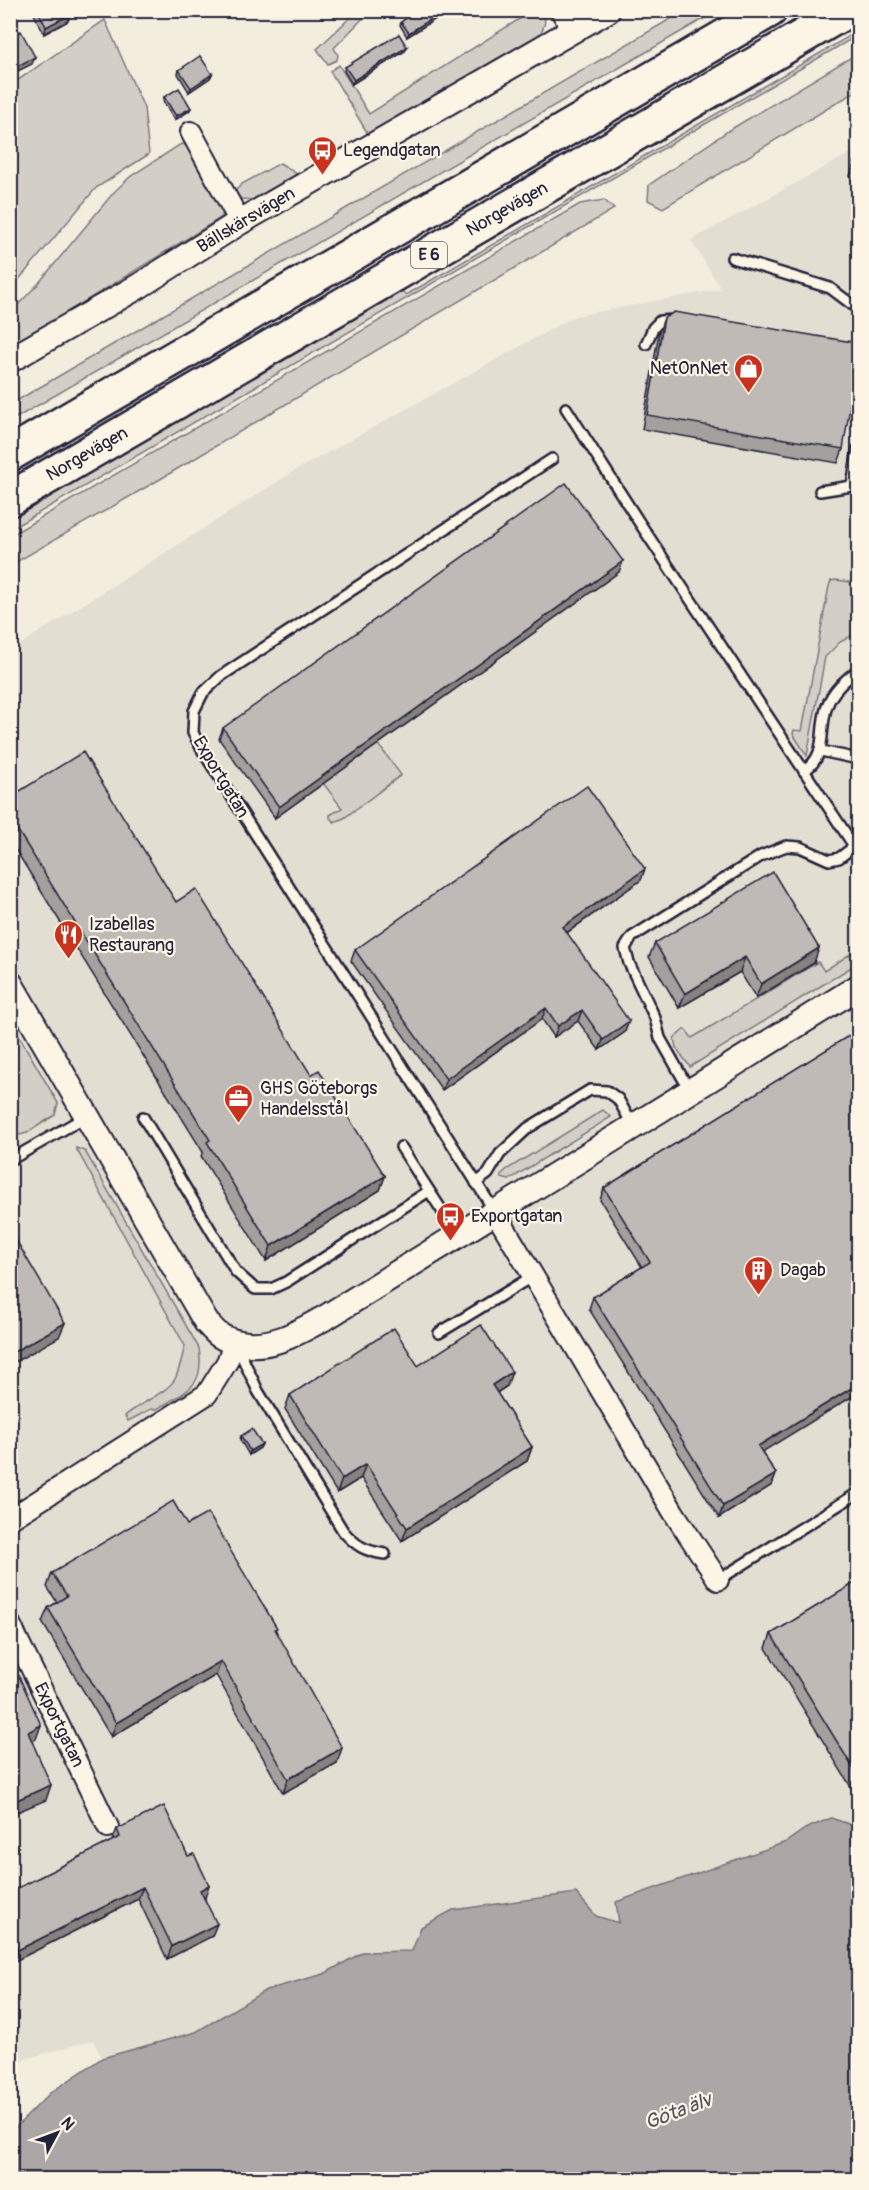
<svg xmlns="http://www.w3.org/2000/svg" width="869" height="2190" font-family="Pangolin,sans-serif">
  <rect width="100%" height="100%" fill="#f3edde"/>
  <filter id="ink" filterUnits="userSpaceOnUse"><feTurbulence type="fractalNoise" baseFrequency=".0167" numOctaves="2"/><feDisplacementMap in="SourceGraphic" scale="12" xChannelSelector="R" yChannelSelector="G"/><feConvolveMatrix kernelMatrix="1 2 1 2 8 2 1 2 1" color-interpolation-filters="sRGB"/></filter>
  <g filter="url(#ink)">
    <polygon fill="#e3ded2" points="858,149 858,1827 847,1823 805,1829 786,1842 616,1902 620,1923 596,1916 421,1927 412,1951 363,1952 324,1974 266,1990 196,2032 102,2058 93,2040 25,2059 11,2069 11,650 296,470 575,316 721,289 691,240"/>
    <g fill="#d4cfc6" stroke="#7b7880" stroke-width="1.5">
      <polygon points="357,11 370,11 334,48 338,55 337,60 328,64 317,49"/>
      <path d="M532 11H544C546 22 545 30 535 38L368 134 330 71 339 65 369 114Z"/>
      <polygon points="684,11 717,11 11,421 11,404"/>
      <polygon points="105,20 144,108 149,154 96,188 11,289 11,85"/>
      <polygon points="858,31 858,35 11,529 10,516 400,289 406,295"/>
      <polygon points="858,53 858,90 663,208 648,200 649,185 728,131"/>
      <polygon points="181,144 186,145 190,148 223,208 222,217 11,347 11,312 38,284 114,192 131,176"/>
      <polygon points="280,163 297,174 254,200 241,199 234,192 242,184"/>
      <polygon points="604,200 614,209 162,478 11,565 11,535 580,204"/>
      <polygon points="858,571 858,635 851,636 840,642 825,657 807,756 793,734 794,730 802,731 829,586 831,581 836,580 856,583"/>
      <polygon points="378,744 401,775 344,818 334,822 330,818 330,815 342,808 323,783"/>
      <polygon points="858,949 858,963 690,1067 676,1048 674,1038 685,1029 692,1038 818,962 824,971"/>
      <path d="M11 1022 58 1103 55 1115 27 1133 20 1135C10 1128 11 1121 18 1112L11 1099Z"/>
      <polygon points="603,1110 611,1117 509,1180 501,1178 501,1175 506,1170"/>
      <path d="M76 1148 85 1151 199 1348C205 1388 187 1390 157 1409H151L128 1421 125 1416C138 1404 168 1392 175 1379 180 1369 182 1356 185 1346Z"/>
    </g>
    <polygon fill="#aca7a6" stroke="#75727b" stroke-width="1.5" points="831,1818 858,1827 858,2179 11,2179 11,2132 50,2093 102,2058 196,2032 266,1990 324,1974 363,1952 412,1951 421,1927 453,1910 576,1893 596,1916 619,1923 616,1902 786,1842 805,1829"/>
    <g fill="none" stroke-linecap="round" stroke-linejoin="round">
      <defs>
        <g id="service">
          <polyline points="732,258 830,288 858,309"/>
          <polyline points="646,344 653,328 660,321 674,320"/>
          <polyline points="566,408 639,522 858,852"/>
          <polyline points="820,491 852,486 858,449"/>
          <polyline points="821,751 858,759"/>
          <path d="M804 771C829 754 818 731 827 706 833 690 845 680 858 670"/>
          <polyline points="690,1091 660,1038 655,1018 629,963 625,948 632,937 761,856 786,846 800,847 829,860 839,858 855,846"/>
          <polyline points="143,1117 236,1272 255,1289 271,1289 286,1282 429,1191"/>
          <polyline points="401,1147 457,1234"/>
          <polyline points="10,1160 87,1116"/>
          <polyline points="476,1183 488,1174 500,1154 528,1128 590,1090 607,1091 618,1099 633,1126"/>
          <polyline points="495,1212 204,753 193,733 194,711 203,693 221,676 552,459"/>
          <polyline points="439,1333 533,1276"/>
          <path d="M236 1344 258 1391 343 1531C356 1546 365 1551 385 1554"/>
          <polyline points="718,1580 858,1493"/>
        </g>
        <g id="minor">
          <polyline points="561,10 572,31"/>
          <polyline points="191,132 240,222"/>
          <polyline points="495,1212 674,1513 718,1580"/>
          <polyline points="10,1519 207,1394 227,1362 235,1342"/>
          <polyline points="10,1624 108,1827"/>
        </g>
        <g id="tertiary">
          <polyline points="10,360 139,286 240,222 322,175 608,10"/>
          <path d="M10 983 206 1322C210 1326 214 1331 219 1335 225 1339 234 1342 241 1343 274 1349 300 1331 328 1316L858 987"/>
        </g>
        <g id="motorway">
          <polyline points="10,454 770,10"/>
          <polyline points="10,499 848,10"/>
        </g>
      </defs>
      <use href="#service" stroke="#22223b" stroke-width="14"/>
      <use href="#minor" stroke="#22223b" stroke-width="24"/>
      <use href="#tertiary" stroke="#22223b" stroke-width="28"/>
      <use href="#motorway" stroke="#22223b" stroke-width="38"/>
      <use href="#service" stroke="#fcf5e5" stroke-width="9"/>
      <use href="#minor" stroke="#fcf5e5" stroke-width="20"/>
      <use href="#tertiary" stroke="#fcf5e5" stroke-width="24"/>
      <use href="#motorway" stroke="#fcf5e5" stroke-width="33"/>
    </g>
    <g fill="#a4a09d" stroke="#22223b" stroke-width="1.5">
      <polygon points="32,10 69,10 68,21 44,34"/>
      <polygon points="419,10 450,10 407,37 400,25 401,22"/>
      <polygon points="407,47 405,51 352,84 344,71 345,67"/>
      <polygon points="179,70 212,74 210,78 189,92 178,74"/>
      <polygon points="164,97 191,108 189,111 175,120 163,101"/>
      <polygon points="858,159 858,191 850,176 855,161"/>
      <polygon points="664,318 843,449 838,463 642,429 659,332"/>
      <polygon points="619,572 275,818 219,739 223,728"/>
      <polygon points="10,797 176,902 311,1075 385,1176 380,1190 266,1261 201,1156 203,1152 10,841"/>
      <polygon points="641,880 567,933 625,1032 599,1050 578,1021 554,1037 542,1019 442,1090 351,961 355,950"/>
      <polygon points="655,943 814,963 756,998 740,972 679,1008 649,957"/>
      <polygon points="858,1030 762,1452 776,1474 772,1485 719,1518 589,1309 593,1297 642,1267 600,1200 604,1188"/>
      <polygon points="418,1366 507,1386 497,1393 532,1447 527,1461 402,1541 361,1478 337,1493 285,1409 290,1395"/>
      <polygon points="241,1436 262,1444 260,1448 249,1455 240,1440"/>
      <polygon points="187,1525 276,1631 337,1763 283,1793 216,1675 111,1737 42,1622 48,1608 57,1602 47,1587 52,1573"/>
      <polygon points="858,1581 858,1789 854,1792 766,1648 771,1634"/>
      <polygon points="117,1829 205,1898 212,1936 167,1959 138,1899 13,1962 10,1957 10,1892 112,1841"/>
    </g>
    <g fill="#86827f" stroke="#22223b" stroke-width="1.5">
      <polygon points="445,10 450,10 407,37 409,33"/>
      <polygon points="71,14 68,21 44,34 46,27"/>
      <polygon points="407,47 405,51 352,84 354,80"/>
      <polygon points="35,57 32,64 10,75 10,70"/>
      <polygon points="212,74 210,78 189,92 191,88"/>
      <polygon points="191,108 189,111 175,120 176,116"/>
      <polygon points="623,561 619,572 275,818 279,807"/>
      <polygon points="645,869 641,880 559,938 563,927"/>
      <polygon points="819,948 814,963 756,998 761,984"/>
      <polygon points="745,957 740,972 679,1008 685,994"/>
      <polygon points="546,1008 542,1019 442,1090 446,1079"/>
      <polygon points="582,1010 578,1021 554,1037 558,1026"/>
      <polygon points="629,1021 625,1032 599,1050 603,1040"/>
      <polygon points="385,1176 380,1190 266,1261 271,1246"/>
      <polygon points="65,1323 59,1337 10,1365 10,1354"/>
      <polygon points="512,1372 507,1386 487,1399 492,1385"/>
      <polygon points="858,1384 858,1393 754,1457 758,1446"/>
      <polygon points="262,1444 260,1448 249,1455 250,1451"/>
      <polygon points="532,1447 527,1461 402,1541 407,1528"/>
      <polygon points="366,1464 361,1478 337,1493 342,1479"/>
      <polygon points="776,1474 772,1485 719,1518 723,1506"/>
      <polygon points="221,1661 216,1675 111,1737 116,1723"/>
      <polygon points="41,1725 36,1739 23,1746 28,1732"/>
      <polygon points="342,1748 337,1763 283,1793 288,1779"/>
      <polygon points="858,1780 858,1789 854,1792"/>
      <polygon points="51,1785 46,1800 10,1815 10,1803"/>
      <polygon points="209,1885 205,1898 195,1902 200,1890"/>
      <polygon points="143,1887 138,1899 13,1962 18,1950"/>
      <polygon points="217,1924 212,1936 167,1959 172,1946"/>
    </g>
    <g fill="#bfbab6" stroke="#22223b" stroke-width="1.5">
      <polygon points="38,10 69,10 71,14 46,27"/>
      <polygon points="419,10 445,10 409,33 401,22"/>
      <polygon points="21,31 35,57 10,70 10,36"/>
      <polygon points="399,34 407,47 354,80 345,67"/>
      <polygon points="200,56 212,74 191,88 179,70"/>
      <polygon points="179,88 191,108 176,116 164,97"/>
      <polygon points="858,159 858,167 855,161"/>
      <polygon points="674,312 858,343 858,358 843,449 647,415 664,318"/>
      <polygon points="566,483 623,561 279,807 223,728"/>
      <polygon points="83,752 176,902 196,889 311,1075 319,1070 385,1176 271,1246 207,1142 210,1140 10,818 10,797"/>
      <polygon points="587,786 645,869 563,927 629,1021 603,1040 582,1010 558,1026 546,1008 446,1079 355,950"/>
      <polygon points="773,872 819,948 761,984 745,957 685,994 655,943"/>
      <polygon points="858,1030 858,1384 758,1446 776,1474 723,1506 593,1297 650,1262 604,1188"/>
      <polygon points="10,1230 65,1323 10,1354"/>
      <polygon points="481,1325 512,1372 492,1385 532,1447 407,1528 366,1464 342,1479 290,1395 394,1328 418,1366"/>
      <polygon points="252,1429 262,1444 250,1451 241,1436"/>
      <polygon points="173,1501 187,1525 208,1513 277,1628 275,1629 342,1748 288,1779 221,1661 116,1723 48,1608 67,1596 52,1573"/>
      <polygon points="858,1581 858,1776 771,1634"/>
      <polygon points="17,1672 41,1725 28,1732 51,1785 10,1803 10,1675"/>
      <polygon points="164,1806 188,1856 194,1854 209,1885 200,1890 217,1924 172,1946 143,1887 18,1950 10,1935 10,1892 120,1837 117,1829"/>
    </g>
  </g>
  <defs>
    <symbol id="bus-pin" viewBox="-11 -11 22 30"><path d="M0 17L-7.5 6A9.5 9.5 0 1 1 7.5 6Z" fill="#c8321e" stroke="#fcf5e5"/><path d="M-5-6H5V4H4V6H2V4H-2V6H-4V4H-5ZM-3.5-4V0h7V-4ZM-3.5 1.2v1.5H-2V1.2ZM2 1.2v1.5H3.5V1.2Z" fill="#fff"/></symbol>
    <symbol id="shop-pin" viewBox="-11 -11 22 30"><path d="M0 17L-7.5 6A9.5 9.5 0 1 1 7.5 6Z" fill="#c8321e" stroke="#fcf5e5"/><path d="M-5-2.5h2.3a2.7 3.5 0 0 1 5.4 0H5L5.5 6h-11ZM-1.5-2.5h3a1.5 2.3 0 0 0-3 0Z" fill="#fff"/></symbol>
    <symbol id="restaurant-pin" viewBox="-11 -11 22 30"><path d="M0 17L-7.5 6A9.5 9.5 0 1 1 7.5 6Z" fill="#c8321e" stroke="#fcf5e5"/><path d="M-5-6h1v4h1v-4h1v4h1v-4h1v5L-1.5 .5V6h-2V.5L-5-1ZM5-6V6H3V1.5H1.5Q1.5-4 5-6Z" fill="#fff"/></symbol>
    <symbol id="office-pin" viewBox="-11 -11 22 30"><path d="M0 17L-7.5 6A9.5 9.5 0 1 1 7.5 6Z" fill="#c8321e" stroke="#fcf5e5"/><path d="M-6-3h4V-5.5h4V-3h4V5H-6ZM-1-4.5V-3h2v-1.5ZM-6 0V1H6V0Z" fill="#fff"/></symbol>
    <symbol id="building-pin" viewBox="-11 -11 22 30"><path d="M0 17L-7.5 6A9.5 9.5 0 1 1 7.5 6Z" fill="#c8321e" stroke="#fcf5e5"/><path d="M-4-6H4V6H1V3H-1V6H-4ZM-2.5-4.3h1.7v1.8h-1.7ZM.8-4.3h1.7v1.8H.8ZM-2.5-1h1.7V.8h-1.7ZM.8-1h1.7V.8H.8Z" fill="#fff"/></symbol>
  </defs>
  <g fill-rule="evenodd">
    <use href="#bus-pin" x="306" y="134" width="33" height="45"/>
    <use href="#shop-pin" x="732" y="352" width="33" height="45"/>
    <use href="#restaurant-pin" x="52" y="918" width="33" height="45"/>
    <use href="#office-pin" x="222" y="1082" width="33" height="45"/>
    <use href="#bus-pin" x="434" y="1200" width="33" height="45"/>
    <use href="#building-pin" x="742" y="1254" width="33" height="45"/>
  </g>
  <g text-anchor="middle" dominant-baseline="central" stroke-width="4.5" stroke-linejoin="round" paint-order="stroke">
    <rect fill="#fcf5e5" stroke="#63616e" stroke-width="1.5" x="411" y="242" width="36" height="26" rx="4.5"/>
    <g font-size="16" font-weight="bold" fill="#22223b">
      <text x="429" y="255">E 6</text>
    </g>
    <g font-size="18" fill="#22223b" stroke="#fcf5e5" text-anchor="start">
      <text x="343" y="150">Legendgatan</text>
      <text x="728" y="368" text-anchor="end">NetOnNet</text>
      <text x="89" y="924">Izabellas<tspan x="89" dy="21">Restaurang</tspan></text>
      <text x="260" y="1088">GHS Göteborgs<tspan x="260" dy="21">Handelsstål</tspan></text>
      <text x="471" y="1216">Exportgatan</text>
      <text x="780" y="1270">Dagab</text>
    </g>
    <g font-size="18" fill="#22223b" stroke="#fcf5e5">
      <text transform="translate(507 209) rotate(-30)">Norgevägen</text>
      <text transform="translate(246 220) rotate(-31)">Bällskärsvägen</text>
      <text transform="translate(87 454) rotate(-30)">Norgevägen</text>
      <text transform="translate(221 777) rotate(59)">Exportgatan</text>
      <text transform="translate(59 1725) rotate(64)">Exportgatan</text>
    </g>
    <g font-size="20" font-style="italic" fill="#525160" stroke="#fcf5e5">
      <text transform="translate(678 2111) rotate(-21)">Göta älv</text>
    </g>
  </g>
  <rect width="869" height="2190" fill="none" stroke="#fcf5e5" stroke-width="36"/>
  <rect x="18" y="18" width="833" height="2154" fill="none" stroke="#22223b" stroke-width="2" filter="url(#ink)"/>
  <g transform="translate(57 2133) rotate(49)" stroke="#fcf5e5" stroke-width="4.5" paint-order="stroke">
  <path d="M0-4.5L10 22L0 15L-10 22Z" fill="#22223b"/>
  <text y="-9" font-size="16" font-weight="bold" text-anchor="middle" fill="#22223b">N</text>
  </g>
</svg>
